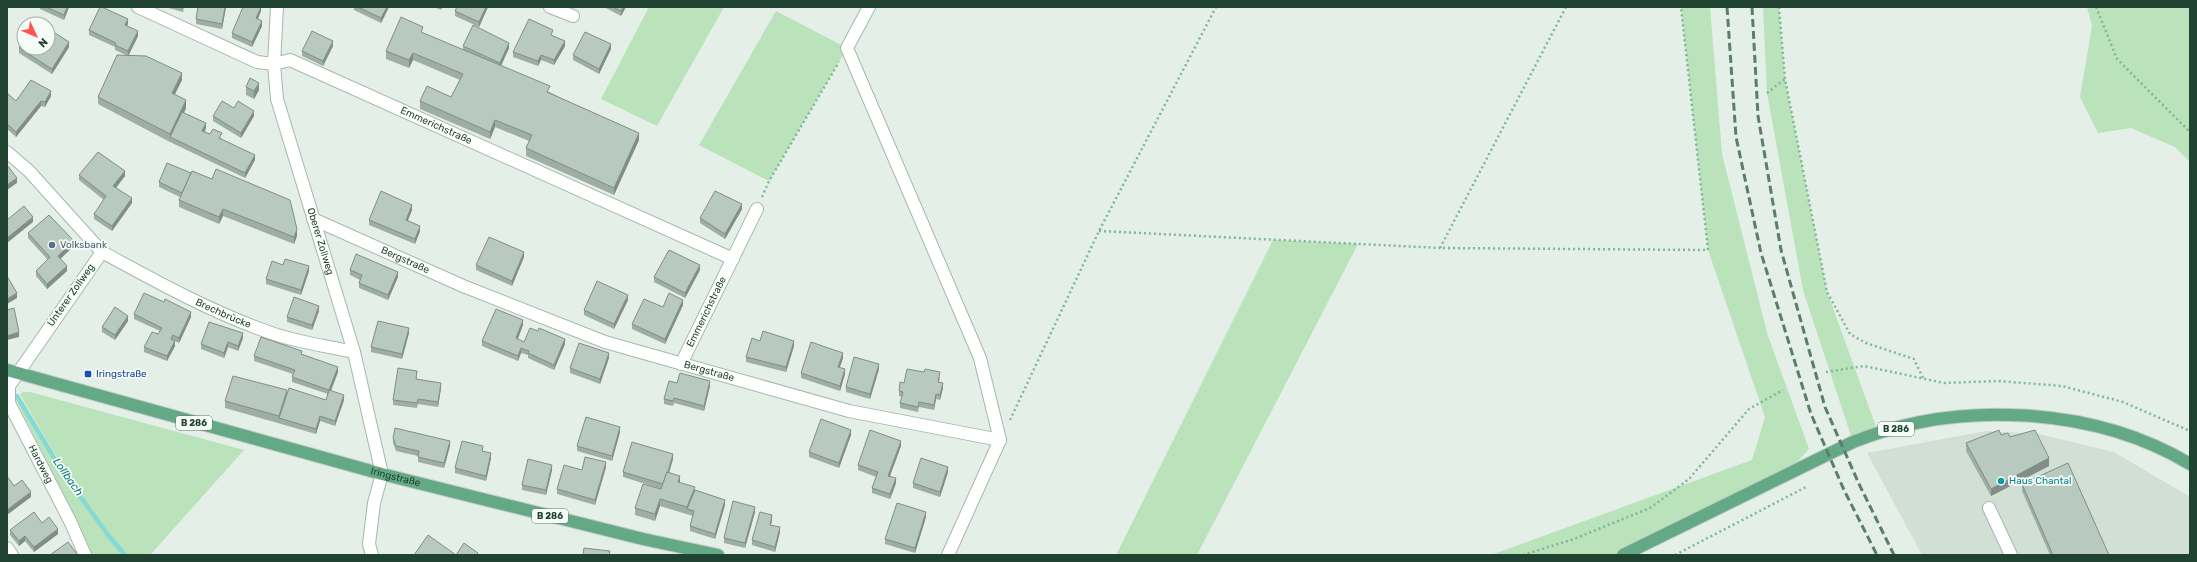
<svg xmlns="http://www.w3.org/2000/svg" width="2197" height="562" font-family="Rubik,sans-serif">
  <rect width="100%" height="100%" fill="#e4efe7"/>
  <polygon fill="#d1dfd5" points="1986,431 2039,434 2114,452 2190,497 2190,555 1922,555 1867,453"/>
  <g fill="#bae2bb">
    <polygon points="649,7 724,7 657,126 601,99"/>
    <polygon points="1681,7 1710,7 1722,154 1767,333 1809,449 1785,475 1623,555 1491,555 1752,460 1765,417 1708,250"/>
    <polygon points="1763,7 1779,7 1785,79 1827,292 1878,432 1853,442 1803,290 1767,93"/>
    <polygon points="2087,7 2190,7 2190,162 2175,147 2131,128 2098,133 2080,97 2092,26"/>
    <polygon points="776,11 847,48 769,181 699,145"/>
    <polygon points="1273,240 1358,244 1197,555 1116,555"/>
    <path d="M23 392H30L244 450 150 555H127C84 508 52 449 20 394Z"/>
    <polygon points="17,396 62,471 108,535 125,555 90,555 76,518 16,400"/>
  </g>
  <g fill="none" stroke-linecap="round" stroke-linejoin="round">
    <polyline stroke="#86dad3" stroke-width="4.5" points="17,396 62,471 108,535 125,555"/>
    <defs>
      <g id="minor">
        <path id="s1" d="M138 7 257 62 274 64 290 60 733 259"/>
        <path id="s2" d="M277 7 274 64 277 99 354 352 382 474 374 503 369 544 372 555"/>
        <polyline points="550,7 573,16"/>
        <polyline points="869,7 847,48 980,358 1000,440"/>
        <path id="s3" d="M7 152 29 171 102 252 9 386V403L70 521 85 555"/>
        <path id="s4" d="M313 219 463 286 605 342 849 411 1000 440"/>
        <path id="s5" d="M102 252C157 282 211 312 271 333 297 342 327 346 354 352"/>
        <path id="s6" d="M681 364 757 209"/>
        <polyline points="1989,508 2011,555"/>
        <polyline points="7,548 12,555"/>
        <polyline points="948,555 1000,440"/>
      </g>
      <g id="major">
        <path id="s7" d="M7 370 382 474 643 539 718 555"/>
        <path d="M1623 555 1853 442C1957 400 2093 406 2190 464"/>
      </g>
    </defs>
    <use href="#minor" stroke="#a5b8ad" stroke-width="14"/>
    <use href="#major" stroke="#c1cac5" stroke-width="14"/>
    <g stroke="#80b698" stroke-width="2.5" stroke-dasharray="2 3" stroke-linecap="butt">
      <polyline points="1566,7 1440,248 1708,250 1681,7"/>
      <polyline points="1779,7 1785,79 1827,292 1850,334 1866,343 1914,359 1923,378"/>
      <polyline points="2096,7 2117,59 2190,132"/>
      <polyline points="1767,93 1785,79"/>
      <polyline points="762,197 769,181 839,62"/>
      <polyline points="1099,231 1440,248"/>
      <polyline points="1826,372 1864,366 1944,383 1998,381 2062,386 2123,402 2190,431"/>
      <polyline points="1010,420 1099,231 1216,7"/>
      <polyline points="1523,555 1574,539 1650,508 1689,479 1749,409 1783,390"/>
      <polyline points="1675,555 1806,487"/>
    </g>
    <use href="#minor" stroke="#fff" stroke-width="12"/>
    <use href="#major" stroke="#63a986" stroke-width="12"/>
    <g stroke="#5b7e6c" stroke-width="3" stroke-dasharray="8 4" stroke-linecap="butt">
      <polyline points="1727,7 1736,137 1761,253 1811,414 1844,490 1877,555"/>
      <polyline points="1752,7 1758,116 1781,250 1825,407 1859,484 1894,555"/>
    </g>
  </g>
  <g fill="#9eaea4">
    <polygon points="40,7 69,7 64,20 40,9"/>
    <polygon points="165,7 184,7 183,12"/>
    <polygon points="198,7 226,7 222,29 196,24 196,19"/>
    <polygon points="261,7 261,11 258,19 262,26 252,47 232,38 232,33"/>
    <polygon points="354,7 389,7 381,23 354,10"/>
    <polygon points="434,7 443,7 441,10"/>
    <polygon points="488,7 479,27 455,16 455,11"/>
    <polygon points="604,7 626,7 621,16"/>
    <polygon points="128,24 127,26 138,36 129,55 182,80 175,94 186,108 184,113 206,128 205,132 210,134 222,138 221,139 255,160 245,178 170,142 98,104 98,97 126,55 115,50 115,47 89,35 89,30"/>
    <polygon points="423,33 463,50 463,46 509,48 501,66 639,140 614,195 526,156 526,148 529,141 495,127 490,139 420,109 420,101 451,97 460,80 413,60 409,68 386,59 386,51"/>
    <polygon points="553,35 553,36 565,46 554,65 541,60 538,66 513,57 513,52"/>
    <polygon points="333,46 323,66 302,56 302,51"/>
    <polygon points="69,47 52,74 19,53 19,48"/>
    <polygon points="611,49 599,74 573,60 573,55"/>
    <polygon points="246,87 259,90 254,99 246,95"/>
    <polygon points="7,93 16,101 51,96 45,107 41,106 16,137 7,129"/>
    <polygon points="234,108 254,116 241,138 213,121 213,116"/>
    <polygon points="79,175 125,176 116,188 132,203 112,231 94,219 94,214 104,200 79,180"/>
    <polygon points="159,182 297,236 294,244 223,216 219,224 179,207 179,200 180,197 159,187"/>
    <polygon points="742,209 725,239 700,223 700,218"/>
    <polygon points="412,210 408,220 420,231 415,244 369,225 369,220"/>
    <polygon points="28,233 74,246 60,259 67,271 47,289 36,276 36,271 48,260 28,238"/>
    <polygon points="524,257 512,286 476,270 476,265"/>
    <polygon points="283,265 309,271 301,295 266,284 266,279"/>
    <polygon points="350,270 398,277 388,300 359,288 359,283 360,280 350,275"/>
    <polygon points="700,270 685,298 654,282 654,277"/>
    <polygon points="628,300 614,329 584,315 584,310"/>
    <polygon points="683,305 665,344 632,329 632,324 663,307"/>
    <polygon points="319,311 312,330 287,322 287,317"/>
    <polygon points="134,314 191,317 179,343 175,341 175,346 167,361 144,352 144,347 158,334 160,331 134,319"/>
    <polygon points="128,321 115,340 102,332 102,327"/>
    <polygon points="523,325 518,339 524,342 565,344 554,370 528,358 528,355 521,353 518,361 482,346 482,341"/>
    <polygon points="409,333 402,359 371,352 371,347"/>
    <polygon points="243,338 238,351 228,347 224,358 201,349 201,344"/>
    <polygon points="760,341 794,346 786,372 746,362 746,357"/>
    <polygon points="302,355 338,372 331,391 344,400 335,426 320,421 316,434 225,408 225,401 287,392 326,400 328,394 292,382 292,377 293,374 254,361 254,356"/>
    <polygon points="609,358 600,384 570,373 570,368"/>
    <polygon points="843,358 840,367 845,374 840,391 801,378 801,373"/>
    <polygon points="879,369 870,399 846,392 846,387"/>
    <polygon points="417,376 416,379 441,388 438,407 418,404 417,408 393,405 393,400"/>
    <polygon points="940,377 939,382 943,388 940,400 936,399 934,410 919,407 918,412 900,408 900,403 902,397 899,396 899,391 904,383"/>
    <polygon points="677,383 710,386 704,411 674,403 673,406 664,404 664,399"/>
    <polygon points="620,432 612,461 577,451 577,446"/>
    <polygon points="851,435 839,468 809,457 809,452"/>
    <polygon points="2001,435 2010,437 2049,466 1991,496 1966,451 1966,443"/>
    <polygon points="393,438 450,446 444,468 418,462 418,456 396,451 393,443"/>
    <polygon points="901,446 890,476 896,483 890,499 872,493 872,488 876,477 858,470 858,465"/>
    <polygon points="491,458 486,481 455,473 455,468"/>
    <polygon points="673,459 669,472 680,483 725,505 715,539 690,531 690,526 693,516 660,506 655,521 635,515 635,508 662,489 623,477 623,472"/>
    <polygon points="606,467 595,505 557,494 557,489 582,470"/>
    <polygon points="552,470 546,495 522,490 522,485"/>
    <polygon points="948,472 940,497 913,488 913,483"/>
    <polygon points="2022,484 2109,555 2050,555 2022,491"/>
    <polygon points="755,512 745,548 724,543 724,538"/>
    <polygon points="926,517 915,553 885,544 885,539"/>
    <polygon points="772,520 771,525 780,532 775,552 752,545 752,540"/>
    <polygon points="42,523 58,534 34,552 25,541 19,546 10,535 10,530"/>
  </g>
  <g fill="#818d86">
    <polygon points="67,7 69,7 64,20 64,15"/>
    <polygon points="225,7 226,7 222,29 222,24"/>
    <polygon points="261,7 261,11 256,23 256,18"/>
    <polygon points="387,7 389,7 381,23 381,18"/>
    <polygon points="486,7 488,7 479,27 479,22"/>
    <polygon points="623,7 626,7 621,16 621,11"/>
    <polygon points="128,19 128,24 125,30 125,25"/>
    <polygon points="262,21 262,26 252,47 252,42"/>
    <polygon points="138,31 138,36 128,56 128,51"/>
    <polygon points="333,41 333,46 323,66 323,61"/>
    <polygon points="565,41 565,46 554,65 554,60"/>
    <polygon points="69,42 69,47 52,74 52,69"/>
    <polygon points="509,43 509,48 500,68 500,63"/>
    <polygon points="611,44 611,49 599,74 599,69"/>
    <polygon points="413,53 413,60 409,68 409,60"/>
    <polygon points="541,55 541,60 538,66 538,61"/>
    <polygon points="182,73 182,80 172,100 172,93"/>
    <polygon points="259,83 259,90 254,99 254,91"/>
    <polygon points="51,91 51,96 45,107 45,102"/>
    <polygon points="186,100 186,108 172,138 170,137 170,134"/>
    <polygon points="41,101 41,106 16,137 16,132"/>
    <polygon points="254,111 254,116 241,138 241,133"/>
    <polygon points="495,120 495,127 490,139 490,132"/>
    <polygon points="206,123 206,128 202,136 202,131"/>
    <polygon points="639,133 639,140 614,195 614,188"/>
    <polygon points="255,155 255,160 245,178 245,173"/>
    <polygon points="125,171 125,176 113,191 113,186"/>
    <polygon points="17,178 17,183 7,190 7,185"/>
    <polygon points="132,198 132,203 112,231 112,226"/>
    <polygon points="742,204 742,209 725,239 725,234"/>
    <polygon points="412,205 412,210 406,225 406,220"/>
    <polygon points="223,209 223,216 219,224 219,217"/>
    <polygon points="33,217 33,222 7,243 7,238"/>
    <polygon points="420,226 420,231 415,244 415,239"/>
    <polygon points="297,229 297,236 294,244 294,237"/>
    <polygon points="74,241 74,246 58,261 58,256"/>
    <polygon points="524,252 524,257 512,286 512,281"/>
    <polygon points="700,265 700,270 685,298 685,293"/>
    <polygon points="67,266 67,271 47,289 47,284"/>
    <polygon points="309,266 309,271 301,295 301,290"/>
    <polygon points="398,272 398,277 388,300 388,295"/>
    <polygon points="17,293 17,298 7,304 7,299"/>
    <polygon points="628,295 628,300 614,329 614,324"/>
    <polygon points="683,300 683,305 665,344 665,339"/>
    <polygon points="319,306 319,311 312,330 312,325"/>
    <polygon points="191,312 191,317 179,343 179,338"/>
    <polygon points="128,316 128,321 115,340 115,335"/>
    <polygon points="523,320 523,325 516,343 516,338"/>
    <polygon points="409,328 409,333 402,359 402,354"/>
    <polygon points="19,332 19,337 7,340 7,336"/>
    <polygon points="243,333 243,338 238,351 238,346"/>
    <polygon points="565,339 565,344 554,370 554,365"/>
    <polygon points="175,341 175,346 167,361 167,356"/>
    <polygon points="794,341 794,346 786,372 786,367"/>
    <polygon points="228,342 228,347 224,358 224,353"/>
    <polygon points="521,348 521,353 518,361 518,356"/>
    <polygon points="609,353 609,358 600,384 600,379"/>
    <polygon points="843,353 843,358 838,372 838,367"/>
    <polygon points="879,364 879,369 870,399 870,394"/>
    <polygon points="338,367 338,372 329,395 329,390"/>
    <polygon points="845,369 845,374 840,391 840,386"/>
    <polygon points="710,381 710,386 704,411 704,406"/>
    <polygon points="441,383 441,388 438,407 438,402"/>
    <polygon points="943,383 943,388 940,400 940,395"/>
    <polygon points="936,394 936,399 934,410 934,405"/>
    <polygon points="344,395 344,400 335,426 335,421"/>
    <polygon points="320,416 320,421 316,434 316,429"/>
    <polygon points="620,427 620,432 612,461 612,456"/>
    <polygon points="851,430 851,435 839,468 839,463"/>
    <polygon points="450,441 450,446 444,468 444,463"/>
    <polygon points="901,441 901,446 888,481 888,476"/>
    <polygon points="491,453 491,458 486,481 486,476"/>
    <polygon points="673,454 673,459 664,490 664,485"/>
    <polygon points="2049,458 2049,466 1991,496 1991,489"/>
    <polygon points="606,462 606,467 595,505 595,500"/>
    <polygon points="552,465 552,470 546,495 546,490"/>
    <polygon points="948,467 948,472 940,497 940,492"/>
    <polygon points="680,476 680,483 678,482"/>
    <polygon points="896,478 896,483 890,499 890,494"/>
    <polygon points="31,492 31,497 7,515 7,510"/>
    <polygon points="660,499 660,506 655,521 655,514"/>
    <polygon points="725,500 725,505 715,539 715,534"/>
    <polygon points="755,507 755,512 745,548 745,543"/>
    <polygon points="926,512 926,517 915,553 915,548"/>
    <polygon points="772,515 772,520 770,530 770,525"/>
    <polygon points="780,527 780,532 775,552 775,547"/>
    <polygon points="58,529 58,534 34,552 34,547"/>
    <polygon points="25,536 25,541 19,546 19,541"/>
  </g>
  <g fill="#b8cabf" stroke="#818d86">
    <polygon points="46,7 67,7 64,15"/>
    <polygon points="100,7 102,7 128,19 125,25 138,31 128,51 115,45 116,43 89,30"/>
    <polygon points="198,7 225,7 222,24 196,19"/>
    <polygon points="243,7 261,7 256,18 262,21 252,42 232,33"/>
    <polygon points="358,7 387,7 381,18"/>
    <polygon points="457,7 486,7 479,22 455,11"/>
    <polygon points="613,7 623,7 621,11"/>
    <polygon points="401,17 423,27 421,32 550,86 547,92 639,133 614,188 526,148 532,135 495,120 490,132 420,101 427,86 451,97 463,74 413,53 409,60 386,51"/>
    <polygon points="529,19 553,30 551,35 565,41 554,60 541,55 538,61 513,52"/>
    <polygon points="473,25 509,43 500,63 463,46"/>
    <polygon points="312,31 333,41 323,61 302,51"/>
    <polygon points="585,32 611,44 599,69 573,55"/>
    <polygon points="48,33 53,36 55,33 69,42 52,69 19,48 24,40 24,48 48,48"/>
    <polygon points="117,55 146,56 182,73 172,93 186,100 170,134 98,97"/>
    <polygon points="250,78 259,83 254,91 246,87"/>
    <polygon points="31,80 51,91 45,102 41,101 16,132 7,124 7,93 16,101"/>
    <polygon points="222,101 234,108 238,101 254,111 241,133 213,116"/>
    <polygon points="182,112 206,123 202,131 210,134 213,129 222,133 219,138 255,155 245,173 170,137"/>
    <polygon points="98,152 125,171 113,186 132,198 112,226 94,214 106,196 79,175"/>
    <polygon points="167,163 191,173 182,193 159,182"/>
    <polygon points="7,165 17,178 7,185"/>
    <polygon points="216,169 290,200 297,229 294,237 223,209 219,217 179,200 192,171 212,179"/>
    <polygon points="381,191 412,205 406,220 420,226 415,239 369,220"/>
    <polygon points="715,191 742,204 725,234 700,218"/>
    <polygon points="24,206 33,217 7,238 7,220"/>
    <polygon points="49,215 74,241 58,256 67,266 47,284 36,271 50,257 28,233"/>
    <polygon points="489,237 524,252 512,281 476,265"/>
    <polygon points="669,250 700,265 685,293 654,277"/>
    <polygon points="356,254 398,272 388,295 359,283 362,275 350,270"/>
    <polygon points="285,259 309,266 301,290 266,279 272,261 283,265"/>
    <polygon points="7,276 17,293 7,299"/>
    <polygon points="597,281 628,295 614,324 584,310"/>
    <polygon points="144,293 164,302 165,299 191,312 179,338 173,335 171,339 175,341 167,356 144,347 152,332 158,334 162,328 134,314"/>
    <polygon points="669,293 683,300 665,339 632,324 644,299 663,307"/>
    <polygon points="294,297 319,306 312,325 287,317"/>
    <polygon points="115,307 128,316 115,335 102,327"/>
    <polygon points="14,308 19,332 7,336 7,310"/>
    <polygon points="496,309 523,320 516,338 524,342 530,328 538,331 539,328 565,339 554,365 528,353 529,351 521,348 518,356 482,341"/>
    <polygon points="378,321 409,328 402,354 371,347"/>
    <polygon points="209,322 243,333 238,346 228,342 224,353 201,344"/>
    <polygon points="763,331 794,341 786,367 746,357 752,338 760,341"/>
    <polygon points="261,337 302,351 301,354 338,367 329,390 292,377 295,370 254,356"/>
    <polygon points="811,342 843,353 838,367 845,369 840,386 801,373"/>
    <polygon points="579,343 609,353 600,379 570,368"/>
    <polygon points="854,357 879,364 870,394 846,387"/>
    <polygon points="398,368 417,371 416,379 441,383 438,402 418,399 417,403 393,400"/>
    <polygon points="907,369 924,372 925,369 940,372 938,382 943,383 940,395 936,394 934,405 919,402 918,407 900,403 903,392 899,391 900,382 904,383"/>
    <polygon points="680,373 710,381 704,406 674,398 673,401 664,399 669,381 677,383"/>
    <polygon points="233,376 287,390 279,416 225,401"/>
    <polygon points="289,388 326,400 329,390 344,395 335,421 320,416 316,429 279,418"/>
    <polygon points="586,417 620,427 612,456 577,446"/>
    <polygon points="821,419 851,430 839,463 809,452"/>
    <polygon points="395,428 450,441 444,463 418,457 419,451 396,446 393,438"/>
    <polygon points="870,430 901,441 888,476 896,478 890,494 872,488 878,472 858,465"/>
    <polygon points="1999,430 2001,435 2008,433 2010,437 2035,430 2049,458 1991,489 1966,443"/>
    <polygon points="462,441 483,446 482,451 491,453 486,476 455,468"/>
    <polygon points="632,442 673,454 668,472 667,472 663,484 623,472"/>
    <polygon points="585,457 606,462 595,500 557,489 564,465 582,470"/>
    <polygon points="921,458 948,467 940,492 913,483"/>
    <polygon points="528,459 552,465 546,490 522,485"/>
    <polygon points="2068,463 2109,555 2053,555 2022,484"/>
    <polygon points="667,472 680,476 678,482 695,487 687,507 660,499 655,514 635,508 643,484 661,489"/>
    <polygon points="7,476 14,486 22,480 31,492 7,510"/>
    <polygon points="695,490 725,500 715,534 690,526 694,511 687,509"/>
    <polygon points="733,501 755,507 745,543 724,538"/>
    <polygon points="897,503 926,512 915,548 885,539"/>
    <polygon points="34,512 42,523 49,517 58,529 34,547 25,536 19,541 10,530"/>
    <polygon points="760,512 772,515 770,525 780,527 775,547 752,540"/>
    <polygon points="428,535 456,555 464,543 478,553 476,555 414,555"/>
    <polygon points="68,542 77,554 76,555 50,555"/>
    <polygon points="584,548 610,551 609,555 583,555"/>
  </g>
  <circle fill="#5c6f8a" stroke="#f5fbf6" stroke-width="1.5" cx="52" cy="245" r="4"/>
  <rect fill="#1a4fb4" stroke="#f5fbf6" stroke-width="1.5" x="84" y="370" width="8" height="8" rx="2"/>
  <circle fill="#0f9aa8" stroke="#f5fbf6" stroke-width="1.5" cx="2001" cy="481" r="4"/>
  <g text-anchor="middle" dominant-baseline="central" stroke-width="3.5" stroke-linejoin="round" paint-order="stroke">
    <g fill="#f5fbf6" stroke="#607a6c" stroke-width="1">
      <rect x="176" y="416" width="36" height="14" rx="3"/>
      <rect x="1878" y="422" width="36" height="14" rx="3"/>
      <rect x="532" y="509" width="36" height="14" rx="3"/>
    </g>
    <g font-size="9" font-weight="bold" fill="#204331">
      <text x="194" y="423">B 286</text>
      <text x="1896" y="429">B 286</text>
      <text x="550" y="516">B 286</text>
    </g>
    <g font-size="10" fill="#204331" stroke="#f5fbf6">
      <text stroke="none"><textPath href="#s1" startOffset="325">Emmerichstraße</textPath></text>
      <text stroke="none"><textPath href="#s2" startOffset="241">Oberer Zollweg</textPath></text>
      <text stroke="none"><textPath href="#s4" startOffset="101">Bergstraße</textPath></text>
      <text transform="translate(71 295) rotate(-55)">Unterer Zollweg</text>
      <text stroke="none"><textPath href="#s6" startOffset="58">Emmerichstraße</textPath></text>
      <text stroke="none"><textPath href="#s5" startOffset="136">Brechbrücke</textPath></text>
      <text stroke="none"><textPath href="#s4" startOffset="425">Bergstraße</textPath></text>
      <text stroke="none"><textPath href="#s3" startOffset="387">Hardweg</textPath></text>
      <text stroke="none"><textPath href="#s7" startOffset="403">Iringstraße</textPath></text>
    </g>
    <g font-size="10" fill="#4e5e75" stroke="#f5fbf6" text-anchor="start">
      <text x="60" y="245">Volksbank</text>
    </g>
    <g font-size="10" fill="#164399" stroke="#f5fbf6" text-anchor="start">
      <text x="96" y="374">Iringstraße</text>
    </g>
    <g font-size="10" fill="#0d838f" stroke="#f5fbf6" text-anchor="start">
      <text x="2009" y="481">Haus Chantal</text>
    </g>
    <g font-size="11" font-style="italic" fill="#138179" stroke="#f5fbf6">
      <text transform="translate(68 477) rotate(55)">Lollbach</text>
    </g>
  </g>
  <rect width="2197" height="562" fill="none" stroke="#204331" stroke-width="16"/>
  <g transform="translate(36 36) rotate(134)"><circle r="19" fill="#f5fbf6" stroke="#a0b1a7"/>
  <path d="M0-3L7 15L0 10L-7 15Z" fill="#ff5251"/>
  <text y="-6" font-size="11" font-weight="bold" text-anchor="middle" fill="#204331">N</text>
  </g>
</svg>
